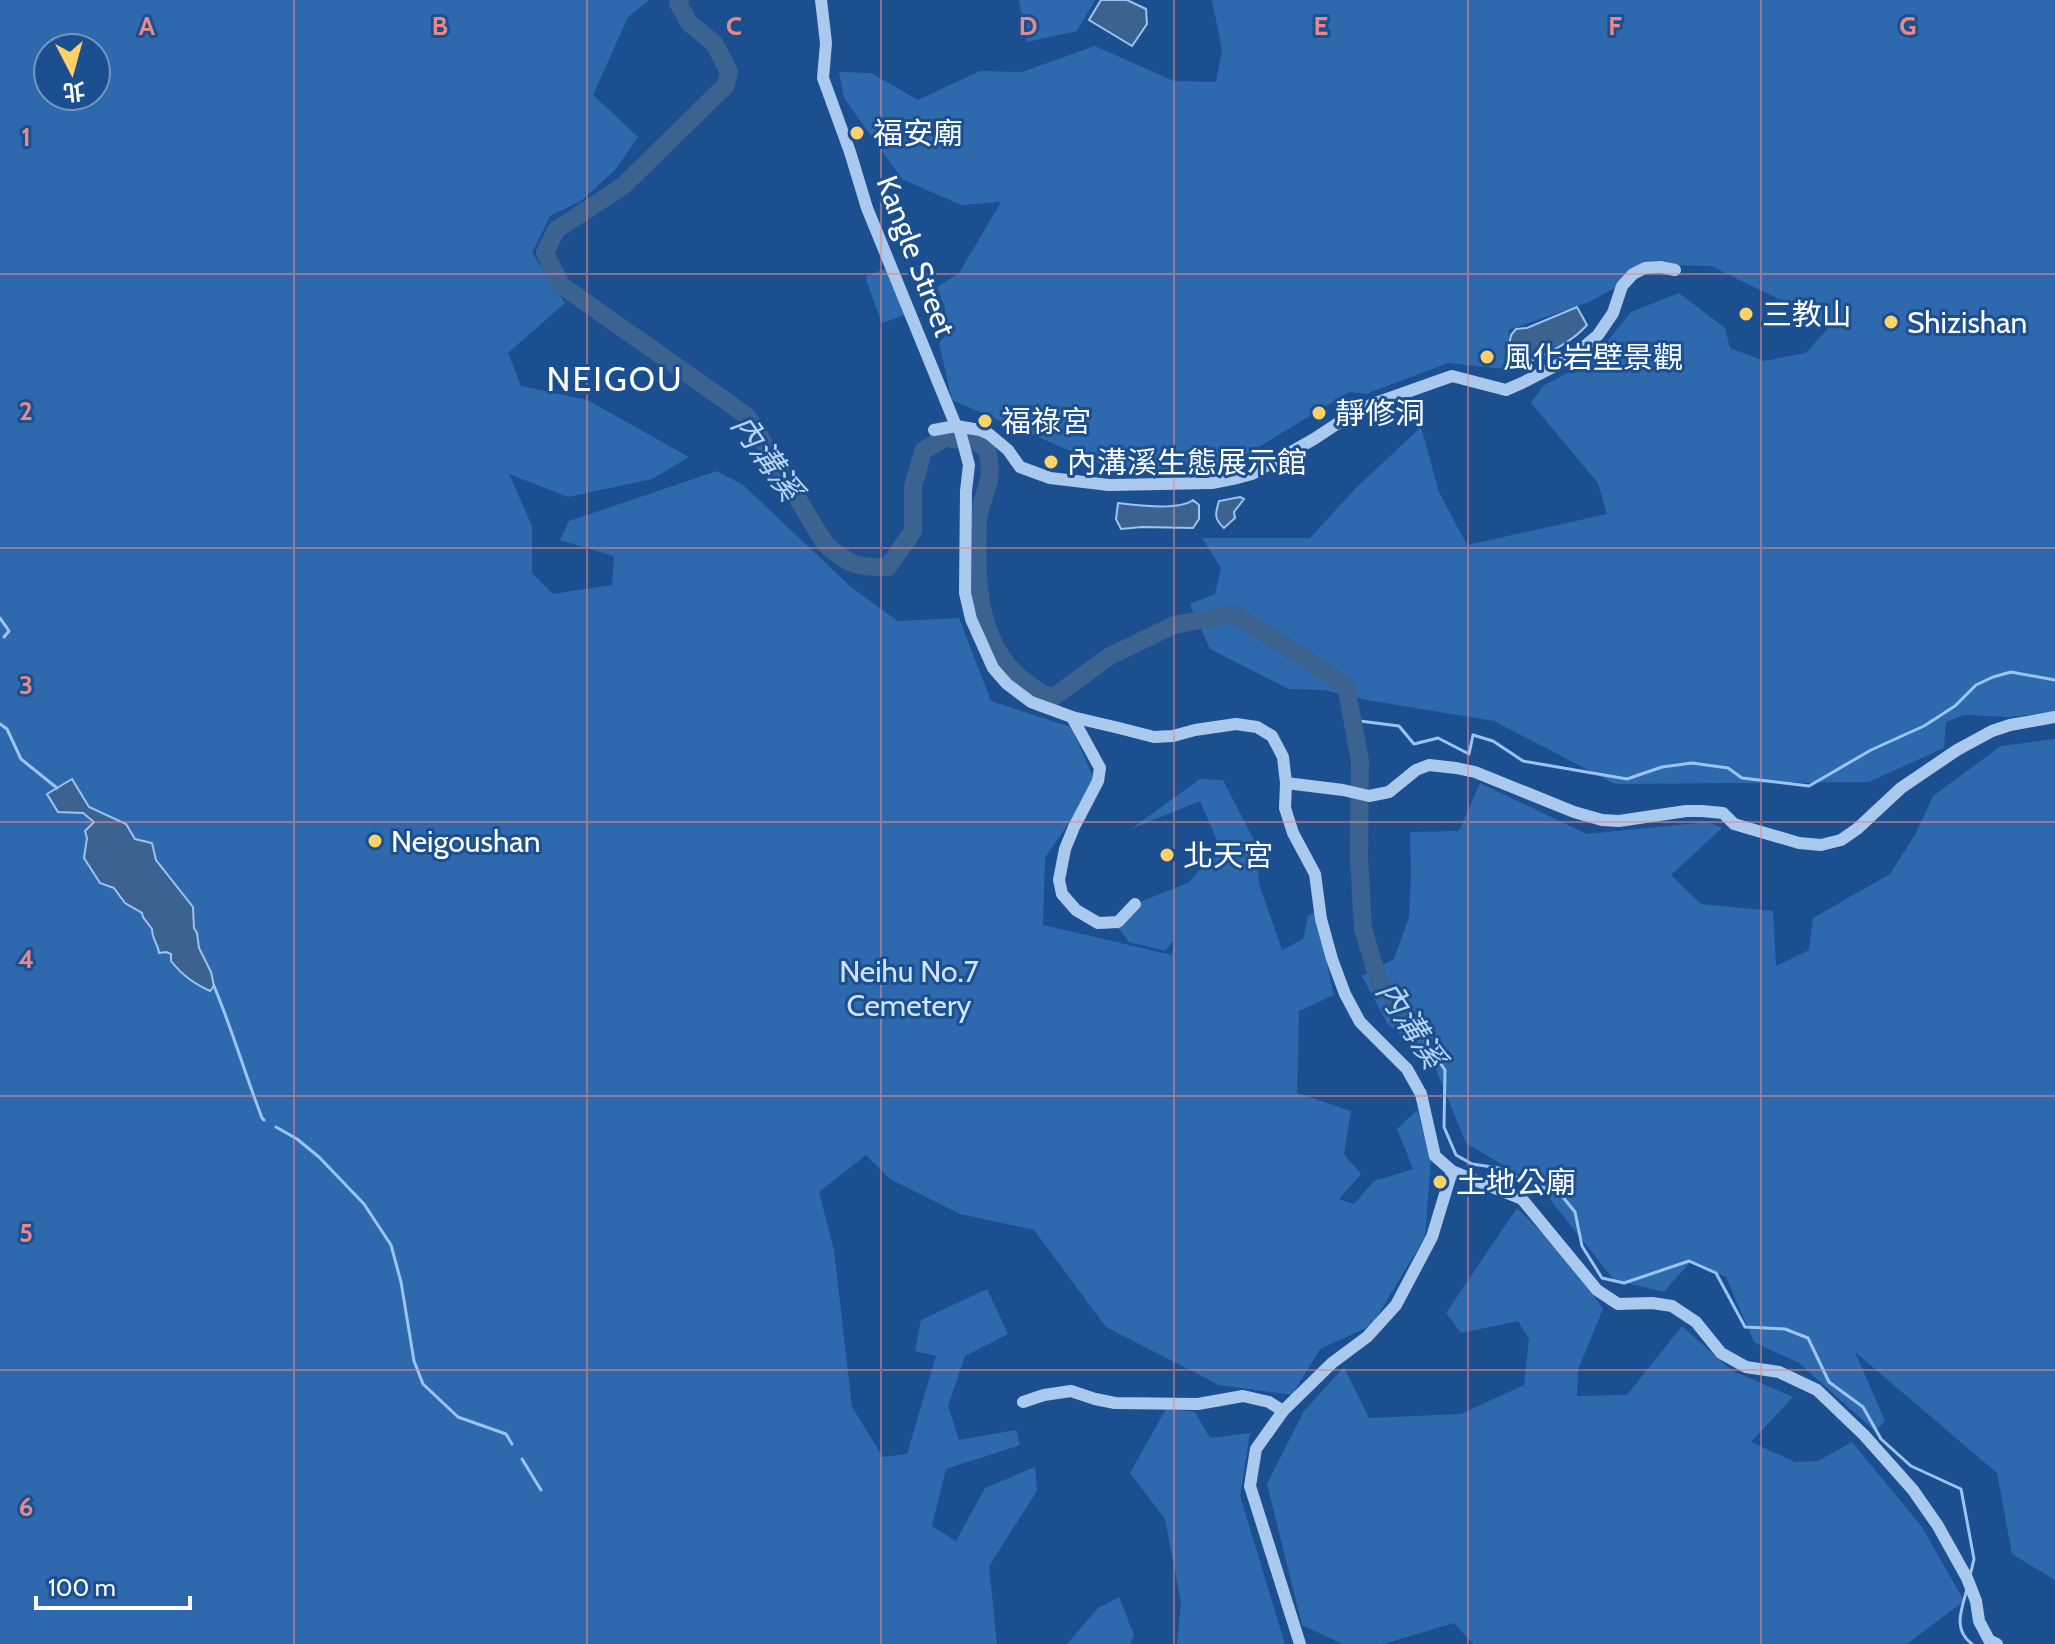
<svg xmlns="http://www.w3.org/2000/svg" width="2055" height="1644" font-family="Cabin,'Noto Sans TC',sans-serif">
  <rect width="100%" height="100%" fill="#1b4f8f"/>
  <g fill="#2e69ad" fill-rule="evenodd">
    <path d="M0 0H649L628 17 593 95 638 137 615 170 581 201 550 216 532 253 565 303 508 353 521 386 587 400 689 457 652 479 568 497 509 474 532 526V573L553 594 612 585 614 556 560 540 569 521 717 471 743 485 852 588 898 621 959 618 991 701 1071 727 1096 783 1045 858 1043 925 1172 955 1174 940 1165 951 1129 942 1118 928 1133 914 1142 901 1188 883 1220 847 1200 801 1131 829 1200 779 1223 780 1256 844 1259 884 1282 950 1303 939 1308 916 1315 912 1334 995 1299 1011 1297 1093 1351 1111 1344 1154 1361 1174 1339 1199 1354 1204 1374 1181 1413 1169 1397 1129 1417 1110 1431 1160 1425 1237 1372 1325 1320 1349 1292 1395 1219 1385 1106 1327 1034 1230 960 1214 890 1179 866 1155 819 1192 834 1250 852 1407 883 1457 907 1454 936 1356 915 1351 921 1320 987 1289 1008 1334 965 1356 948 1406 959 1440 1016 1430 1020 1445 946 1469 932 1526 956 1541 985 1488 1035 1467 1037 1491 989 1566 997 1644H0ZM48 48H96V96H48Z"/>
    <polygon points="1019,0 1095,0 1077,31 1027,42"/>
    <polygon points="1212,0 2055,0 2055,712 2008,717 1964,715 1946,722 1944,748 1869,782 1615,784 1494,721 1367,700 1324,690 1289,689 1210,649 1190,604 1215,594 1221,568 1202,538 1310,538 1356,488 1421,427 1439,492 1467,545 1607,514 1598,483 1531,403 1543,386 1593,359 1631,312 1679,293 1725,328 1730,348 1764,361 1806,353 1831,325 1814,319 1793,306 1711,266 1657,265 1589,302 1508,330 1514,370 1448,363 1366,394 1349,392 1236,461 1124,474 952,400 939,343 946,335 945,308 937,287 959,273 1001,202 961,205 902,179 844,98 839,72 871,73 918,100 980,71 1022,72 1095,46 1174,81 1216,82 1222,50"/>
    <polygon points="886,268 905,315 882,323 865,277"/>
    <polygon points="2055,739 2055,1580 2012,1554 1997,1473 1855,1352 1885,1421 1875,1431 1799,1363 1754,1342 1726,1277 1691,1261 1664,1292 1614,1280 1541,1188 1466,1143 1434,1065 1387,1023 1362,976 1394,959 1409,917 1411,875 1410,832 1459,831 1480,783 1587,834 1708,822 1722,828 1671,875 1701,904 1773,911 1776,966 1809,950 1813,918 1890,874 1916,833 1933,796 2001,746"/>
    <polygon points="1517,1208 1570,1261 1603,1309 1578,1370 1577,1396 1627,1395 1682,1326 1731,1370 1793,1397 1751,1442 1795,1462 1818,1461 1852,1442 1922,1527 1964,1601 1907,1644 1473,1644 1454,1623 1383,1644 1342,1644 1302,1625 1267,1484 1304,1411 1344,1367 1369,1418 1461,1414 1524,1385 1529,1339 1518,1321 1461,1333 1446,1313"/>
    <polygon points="1166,1409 1195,1412 1210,1438 1250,1433 1240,1496 1285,1644 1177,1644 1181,1603 1165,1519 1130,1473"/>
    <polygon points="1119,1597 1134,1635 1130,1644 1067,1644 1098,1608"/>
  </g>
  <g fill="#3c6290" stroke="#9cc4f0" stroke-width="2">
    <polygon points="1101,0 1127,0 1146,9 1147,24 1132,46 1089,20"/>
    <path d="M1577 307 1587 325C1572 342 1550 352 1531 361L1514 352 1509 346 1511 335 1516 329 1527 328Z"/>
    <path d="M1240 497 1244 499 1234 512 1235 518 1224 528C1214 519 1215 514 1219 501Z"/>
    <path d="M1193 500 1199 505V519L1193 528 1142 527 1121 529 1116 519 1118 503C1137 505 1178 511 1193 500Z"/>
    <path d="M72 779 89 807 126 824 135 839 152 843 156 860 193 907 194 928 197 933 199 948 211 972 214 986 210 991C193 983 182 975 171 961V954L166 952 159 953C158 943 152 940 152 929L143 917 142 913 125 903 114 888 100 883 84 858 87 838 85 831 94 822 83 813 58 812 47 794Z"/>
  </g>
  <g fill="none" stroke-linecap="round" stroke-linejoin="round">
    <g stroke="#9cc4f0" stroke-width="3">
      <polyline points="0,618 9,631 4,637"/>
      <polyline points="1352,720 1399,726 1414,744 1438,738 1469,754 1473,735 1493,741 1523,761 1627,779 1662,767 1692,763 1728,768 1742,778 1809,786 1871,750 1924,726 1955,706 1976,685 1993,677 2011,672 2055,680"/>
      <polyline points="0,724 7,729 21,759 57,788"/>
      <path d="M214 986C232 1029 245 1074 262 1118L264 1120"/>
      <polyline points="1413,1024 1445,1070 1444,1127 1456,1155 1472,1164 1499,1168 1532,1185 1558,1191 1575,1212 1582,1246 1602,1278 1624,1283 1689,1261 1716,1273 1745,1327 1785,1329 1808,1338 1829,1382 1863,1407 1881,1439 1911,1466 1961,1489 1974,1559 1970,1576"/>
      <polyline points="276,1127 297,1139 319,1157 364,1204 391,1245 401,1282 414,1361 423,1384 458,1417 506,1434 512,1444"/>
      <polyline points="522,1459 541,1490"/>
      <path d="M1967 1589C1962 1609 1952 1629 1972 1644"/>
    </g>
    <g stroke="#3c6290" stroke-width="18">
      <path d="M680 0 678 3 689 23 714 43 729 72 726 85 623 186 556 230 545 253 561 285 747 416 826 545C850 565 857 568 888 567L913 531V487L923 451 944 438"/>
      <path d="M952 439 974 441 987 448C988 456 990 465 990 473 989 489 979 505 978 521 975 593 978 665 1052 698L1110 656 1174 625 1233 614 1303 657 1346 686 1360 761 1359 857 1363 929 1379 982 1413 1024"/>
    </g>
    <g stroke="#a9c9ee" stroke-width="12">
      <polyline points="821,0 826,43 823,78 850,152 867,208 956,426 960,431 969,465 966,491 965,593 971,619 993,668 1007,684 1031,702 1072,717 1119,728 1154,737 1173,736 1195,730 1236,724 1257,727 1272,736 1283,757 1286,783 1285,808 1293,833 1315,874 1321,919 1332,959 1345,994 1360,1022 1407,1069 1421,1094 1435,1156 1452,1171 1522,1199 1597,1290 1618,1304 1652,1303 1672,1306 1696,1322 1721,1353 1746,1367 1779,1372 1817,1390 1864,1435 1913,1490 1938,1526 1967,1578 1976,1601 1979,1621 1989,1640 1997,1644"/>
      <polyline points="934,430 956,426 980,430 989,434 1008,450 1020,467 1050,478 1109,485 1212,483 1237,478 1252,474 1314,439 1352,414 1373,404 1452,376 1506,390 1522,383 1569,359 1598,335 1613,313 1622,286 1633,274 1645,268 1660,267 1675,270"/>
      <polyline points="1072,717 1100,768 1098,781 1074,827 1065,849 1059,880 1062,894 1076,910 1098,923 1118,922 1135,904"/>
      <polyline points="1286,783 1343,790 1369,796 1389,792 1416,770 1429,765 1456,768 1475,772 1574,812 1602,820 1619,821 1686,811 1702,811 1723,813 1734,824 1799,843 1821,845 1841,840 1857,829 1901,788 1957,750 1992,731 2010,725 2055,717"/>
      <polyline points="1023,1402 1044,1395 1071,1391 1095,1399 1115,1403 1198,1404 1243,1396 1269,1402 1283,1411"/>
      <polyline points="1300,1644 1250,1486 1256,1449 1283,1411 1332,1363 1367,1337 1396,1305 1432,1237 1452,1171"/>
    </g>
  </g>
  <path fill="none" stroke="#e88989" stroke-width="2" stroke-opacity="0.55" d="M294 0V1644M587 0V1644M881 0V1644M1174 0V1644M1468 0V1644M1761 0V1644M0 274H2055M0 548H2055M0 822H2055M0 1096H2055M0 1370H2055"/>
  <g fill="#ffd166" stroke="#1b4f8f" stroke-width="3">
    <circle cx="857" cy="133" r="8"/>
    <circle cx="1746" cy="314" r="8"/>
    <circle cx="1891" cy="322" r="8"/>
    <circle cx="1487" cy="357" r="8"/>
    <circle cx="1319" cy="413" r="8"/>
    <circle cx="985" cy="421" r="8"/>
    <circle cx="1051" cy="462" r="8"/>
    <circle cx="375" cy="841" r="8"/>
    <circle cx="1167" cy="855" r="8"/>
    <circle cx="1440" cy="1182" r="8"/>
  </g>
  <g text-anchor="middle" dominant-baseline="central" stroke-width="6" stroke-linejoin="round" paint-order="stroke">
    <g font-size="30" fill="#fff" stroke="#1b4f8f" text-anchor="start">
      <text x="873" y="133">福安廟</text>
      <text x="1762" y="314">三教山</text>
      <text x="1907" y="322">Shizishan</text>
      <text x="1503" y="357">風化岩壁景觀</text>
      <text x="1335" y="413">靜修洞</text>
      <text x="1001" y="421">福祿宮</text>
      <text x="1067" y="462">內溝溪生態展示館</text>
      <text x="391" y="841">Neigoushan</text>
      <text x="1183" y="855">北天宮</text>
      <text x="1456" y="1182">土地公廟</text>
    </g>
    <g font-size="30" fill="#fff" stroke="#1b4f8f">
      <text transform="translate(916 256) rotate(69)">Kangle Street</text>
    </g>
    <g font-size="30" fill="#cfe3fa" stroke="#1b4f8f">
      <text x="909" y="971">Neihu No.7<tspan x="909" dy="34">Cemetery</tspan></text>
    </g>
    <g font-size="32" font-style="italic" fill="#b5d3f5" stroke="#1b4f8f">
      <text transform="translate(767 457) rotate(55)">內溝溪</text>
      <text transform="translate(1411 1024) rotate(57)">內溝溪</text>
    </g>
    <g font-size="34" letter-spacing="2" fill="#fff" stroke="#1b4f8f">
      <text x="615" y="379">NEIGOU</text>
    </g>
  </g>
  <g font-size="26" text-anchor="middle" font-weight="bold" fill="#e88989" stroke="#1b4f8f" stroke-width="6" stroke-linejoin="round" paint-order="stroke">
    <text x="147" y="35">A</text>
    <text x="440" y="35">B</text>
    <text x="734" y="35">C</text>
    <text x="1028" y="35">D</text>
    <text x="1321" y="35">E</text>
    <text x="1615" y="35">F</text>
    <text x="1908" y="35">G</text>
    <text x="26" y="146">1</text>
    <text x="26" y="420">2</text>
    <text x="26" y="694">3</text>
    <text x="26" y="968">4</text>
    <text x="26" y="1242">5</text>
    <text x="26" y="1516">6</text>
  </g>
  <g transform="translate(72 72) rotate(174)"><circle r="38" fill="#1b4f8f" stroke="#7695bc" stroke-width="2"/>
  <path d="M0-6L14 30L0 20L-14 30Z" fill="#ffd166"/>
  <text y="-12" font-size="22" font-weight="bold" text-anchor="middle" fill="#ffffff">北</text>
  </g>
  <path d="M36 1596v12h154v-12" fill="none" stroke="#ffffff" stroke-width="4"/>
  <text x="48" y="1596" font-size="24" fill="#ffffff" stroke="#1b4f8f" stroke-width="6" paint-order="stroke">100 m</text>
</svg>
